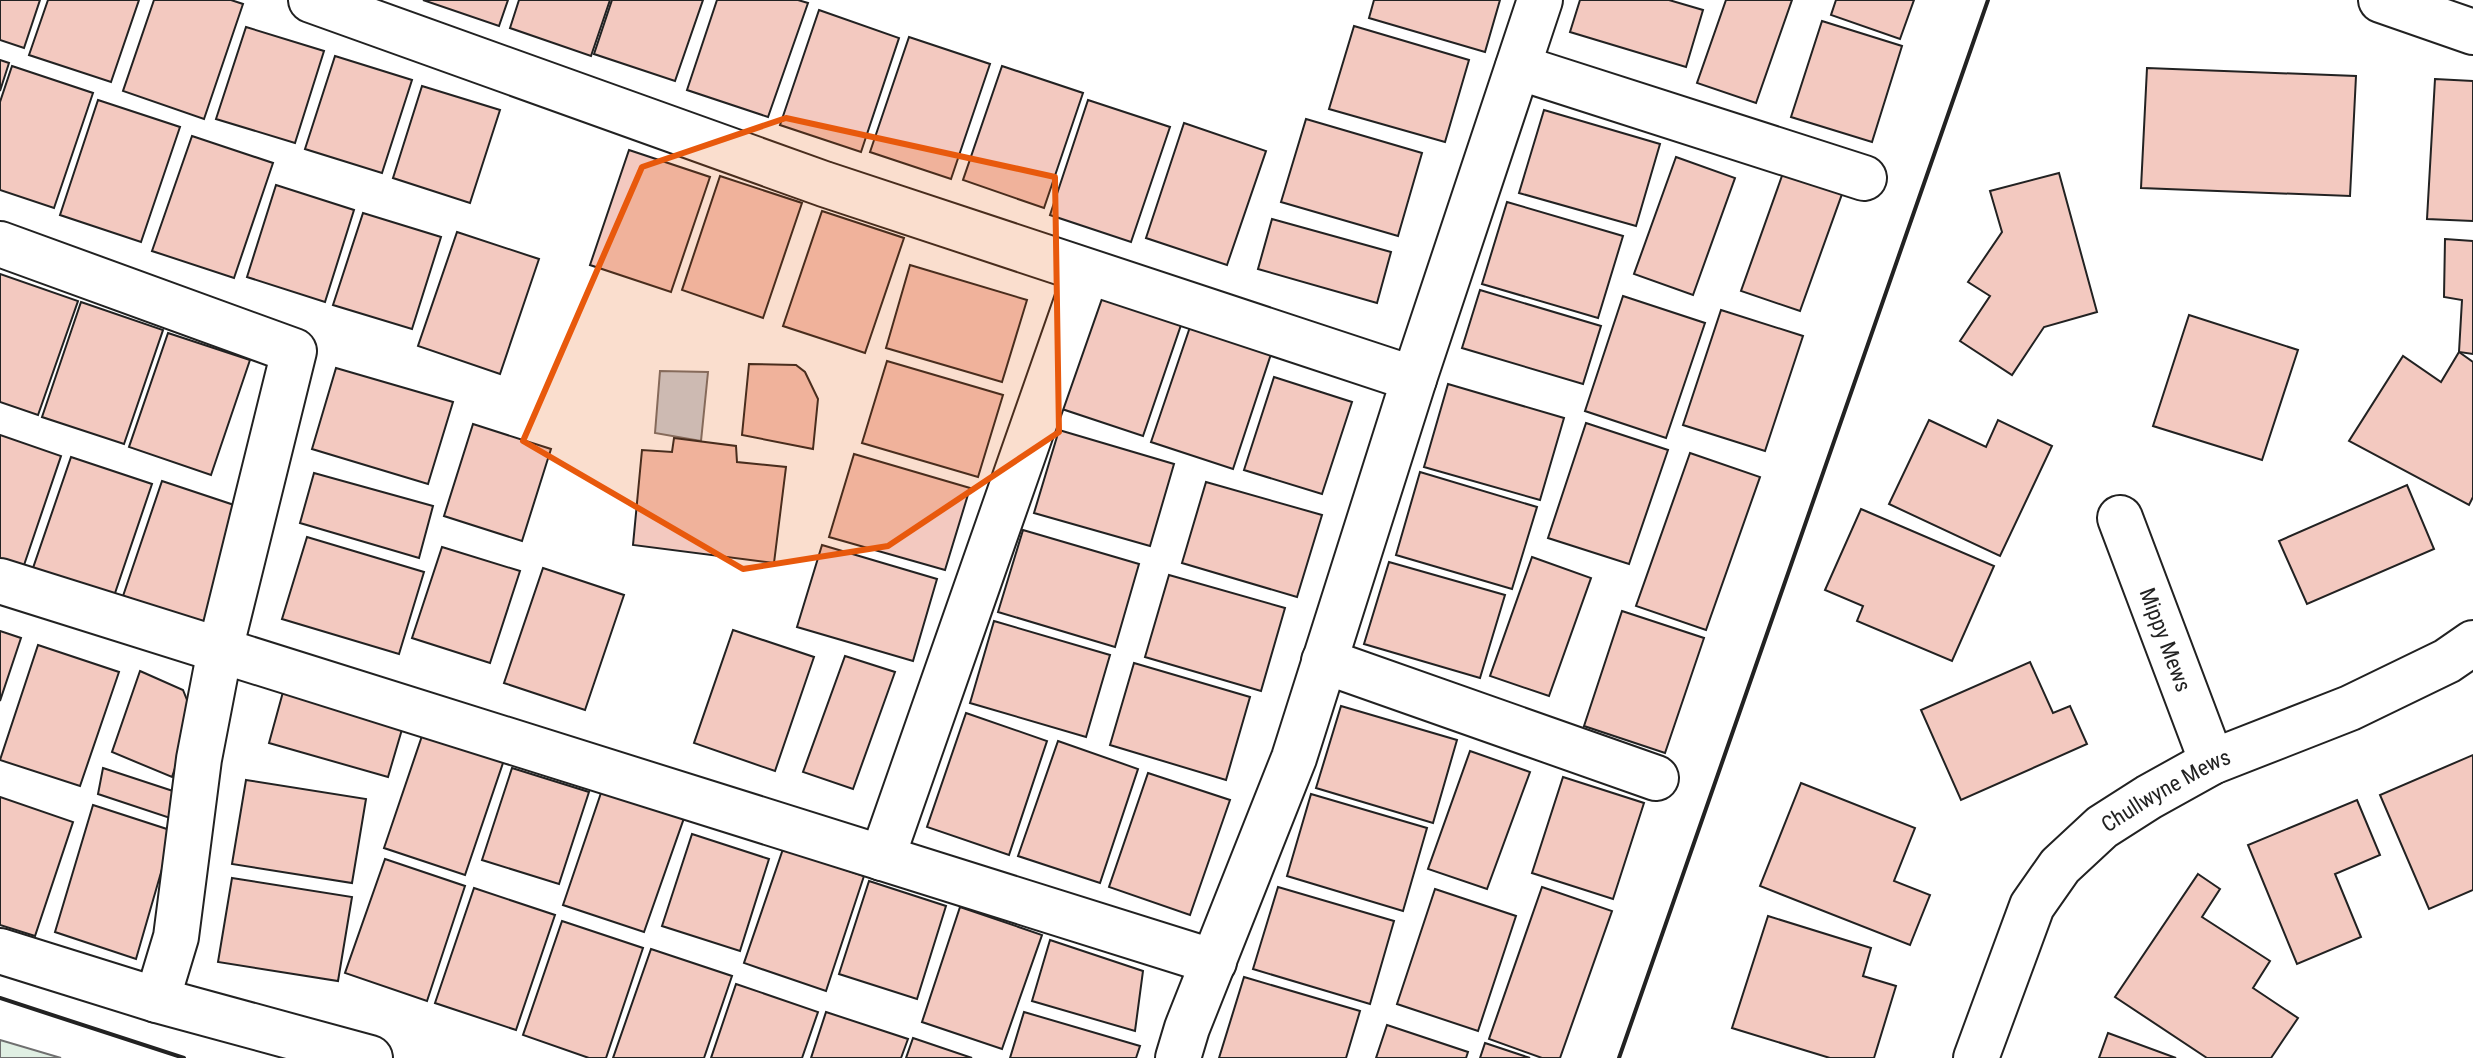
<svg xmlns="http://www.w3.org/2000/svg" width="2473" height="1058" font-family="'Roboto Condensed',sans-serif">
  <rect width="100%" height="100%" fill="#fff"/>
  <polygon fill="#e0efe3" stroke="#6f6f6f" stroke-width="2" points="0,1040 61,1058 0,1058"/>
  <polygon fill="#c7d3dd" stroke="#6f6f6f" stroke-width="2" points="660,371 708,372 701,441 655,433"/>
  <g fill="#f3c9c0" stroke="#222" stroke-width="2">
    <polygon points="0,0 40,0 24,48 0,40"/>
    <polygon points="48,0 139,0 111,82 29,55"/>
    <polygon points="154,0 231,0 243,4 204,119 123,91"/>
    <polygon points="423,0 508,0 499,26"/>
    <polygon points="519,0 610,0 591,56 510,28"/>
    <polygon points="612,0 703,0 675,81 594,54"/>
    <polygon points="717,0 798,0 808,3 768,117 687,90"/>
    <polygon points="1374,0 1500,0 1485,52 1369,18"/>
    <polygon points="1580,0 1669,0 1703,10 1686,67 1570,32"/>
    <polygon points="1726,0 1792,0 1756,103 1697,83"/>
    <polygon points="1836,0 1914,0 1900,39 1831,15"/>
    <polygon points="819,10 899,38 861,152 780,125"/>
    <polygon points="1822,21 1902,46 1872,142 1791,117"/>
    <polygon points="1354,26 1469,60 1445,142 1329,109"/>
    <polygon points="246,27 324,51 295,143 216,119"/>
    <polygon points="909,37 990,64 951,179 870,152"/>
    <polygon points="335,56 412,80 382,173 305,149"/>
    <polygon points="0,60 9,63 0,91"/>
    <polygon points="12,66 93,93 54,208 0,190 0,102"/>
    <polygon points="1002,66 1083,93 1044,208 963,180"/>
    <polygon points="2147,68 2356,76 2350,196 2141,188"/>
    <polygon points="2435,79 2473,81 2473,221 2427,219"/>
    <polygon points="422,86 500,110 470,203 393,178"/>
    <polygon points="98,100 180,127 141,242 60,215"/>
    <polygon points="1088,100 1170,127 1131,242 1050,215"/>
    <polygon points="1544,110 1660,144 1636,226 1519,193"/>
    <polygon points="1306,119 1422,153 1398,236 1281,202"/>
    <polygon points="1184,123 1266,151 1227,265 1146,238"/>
    <polygon points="192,136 273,163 234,278 152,251"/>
    <polygon points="629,150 710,177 671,292 590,265"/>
    <polygon points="1676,157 1735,178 1693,295 1634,274"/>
    <polygon points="1783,173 1842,194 1800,311 1741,291"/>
    <polygon points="2059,173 2097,312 2044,327 2012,375 1960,341 1990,296 1968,282 2002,232 1990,191"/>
    <polygon points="720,176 802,203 763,318 682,290"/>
    <polygon points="276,185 354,210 325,302 247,277"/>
    <polygon points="1507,202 1623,236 1598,318 1482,284"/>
    <polygon points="822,211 904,238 865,353 783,326"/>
    <polygon points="363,213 441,237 412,329 333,305"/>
    <polygon points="1272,219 1391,252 1377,303 1258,269"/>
    <polygon points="457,232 539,259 500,374 418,346"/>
    <polygon points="2445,239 2473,241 2473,354 2459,352 2462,300 2444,297"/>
    <polygon points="910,265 1027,300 1002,382 886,348"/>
    <polygon points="0,274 78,301 38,415 0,402"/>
    <polygon points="1480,290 1601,326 1583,384 1462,348"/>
    <polygon points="1100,294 1182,322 1143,436 1062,409"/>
    <polygon points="1623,296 1705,323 1666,438 1585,411"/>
    <polygon points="81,302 163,330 124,444 42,417"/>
    <polygon points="1721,310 1803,336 1765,451 1683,425"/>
    <polygon points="2189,315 2298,350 2262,460 2153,426"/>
    <polygon points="1190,327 1271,354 1233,469 1151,442"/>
    <polygon points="168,333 250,360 211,475 129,447"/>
    <polygon points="2459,352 2473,362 2473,497 2469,505 2349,441 2403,356 2441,382"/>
    <polygon points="887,361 1003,395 978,477 862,443"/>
    <polygon points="749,364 796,365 805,372 818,399 813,449 742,435"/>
    <polygon points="336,368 453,402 428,484 312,449"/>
    <polygon points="1274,377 1352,402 1322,494 1244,470"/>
    <polygon points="1448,384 1564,418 1540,500 1424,467"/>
    <polygon points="1929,420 1986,447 1998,420 2052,446 2000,556 1889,504"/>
    <polygon points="1586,423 1668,450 1629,564 1548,538"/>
    <polygon points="473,424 551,449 522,541 444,516"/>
    <polygon points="1059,430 1174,464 1150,546 1034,513"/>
    <polygon points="0,435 61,456 22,571 0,563"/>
    <polygon points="674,438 736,446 737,462 786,467 774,563 633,545 642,450 672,452"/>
    <polygon points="1690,453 1760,477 1706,630 1636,606"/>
    <polygon points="854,454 970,488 945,570 829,537"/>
    <polygon points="71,457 152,484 113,599 32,571"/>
    <polygon points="1420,472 1537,507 1512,589 1396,555"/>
    <polygon points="314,473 433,506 419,558 300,523"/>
    <polygon points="162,481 243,508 204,623 123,596"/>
    <polygon points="1206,482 1322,515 1297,597 1182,563"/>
    <polygon points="2407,485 2434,549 2307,604 2279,541"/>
    <polygon points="1861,509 1994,566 1952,661 1857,621 1863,606 1825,590"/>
    <polygon points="1023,530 1139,564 1115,647 998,612"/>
    <polygon points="307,537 424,572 399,654 282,619"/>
    <polygon points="822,545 937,579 913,661 797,627"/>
    <polygon points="442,547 520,571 490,663 412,638"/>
    <polygon points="1532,557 1591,578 1549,696 1490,676"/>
    <polygon points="1389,562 1505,595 1480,678 1364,644"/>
    <polygon points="543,568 624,595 585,710 504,683"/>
    <polygon points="1169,575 1285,608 1261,691 1145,657"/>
    <polygon points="1622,611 1704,638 1665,753 1584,726"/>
    <polygon points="994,621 1110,655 1086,737 970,703"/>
    <polygon points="733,630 814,657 775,771 694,743"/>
    <polygon points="0,631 21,638 0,701"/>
    <polygon points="38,645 119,672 80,786 0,760"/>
    <polygon points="845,656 895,672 853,789 803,772"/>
    <polygon points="2030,662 2053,713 2070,706 2087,744 1961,800 1921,710"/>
    <polygon points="1134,663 1250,697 1226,780 1110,745"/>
    <polygon points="140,671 183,690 193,715 172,777 112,752"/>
    <polygon points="283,692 403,726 388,777 269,743"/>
    <polygon points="1341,706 1457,740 1433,823 1316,788"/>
    <polygon points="966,713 1047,741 1009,855 927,827"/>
    <polygon points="423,733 504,760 465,875 384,848"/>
    <polygon points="1058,741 1138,769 1100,883 1018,856"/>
    <polygon points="1470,751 1530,772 1487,889 1428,869"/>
    <polygon points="2473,755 2473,890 2429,909 2380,795"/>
    <polygon points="103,768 176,792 173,819 98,794"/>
    <polygon points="512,768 589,792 559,884 482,860"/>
    <polygon points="1148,773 1230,800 1190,915 1109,887"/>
    <polygon points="1563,777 1644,803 1613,899 1532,873"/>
    <polygon points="246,780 366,799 352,883 232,864"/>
    <polygon points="1801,783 1915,828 1894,881 1930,895 1910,945 1760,886"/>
    <polygon points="602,790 684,818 644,932 563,905"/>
    <polygon points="1311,794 1427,828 1403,911 1287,876"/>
    <polygon points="0,797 73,822 35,936 0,925"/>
    <polygon points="2357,800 2380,855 2335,874 2361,937 2297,964 2248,845"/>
    <polygon points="93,805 173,831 136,959 55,932"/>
    <polygon points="692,834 769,859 740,951 662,926"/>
    <polygon points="783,849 864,876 826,991 744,963"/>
    <polygon points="385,859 465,886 427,1001 345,973"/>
    <polygon points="2198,874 2220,889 2202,917 2270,961 2253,988 2298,1018 2271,1058 2207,1058 2115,997"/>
    <polygon points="232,878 352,897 338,981 218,962"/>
    <polygon points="869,881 946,906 917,999 839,974"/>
    <polygon points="1278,887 1394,921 1370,1004 1253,969"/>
    <polygon points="1542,887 1612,911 1560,1058 1542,1058 1489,1039"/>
    <polygon points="474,888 555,915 516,1030 435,1003"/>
    <polygon points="1435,889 1516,916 1478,1031 1397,1004"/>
    <polygon points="960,907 1042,935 1002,1049 922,1022"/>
    <polygon points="1768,916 1871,948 1863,976 1896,986 1874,1058 1830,1058 1732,1028"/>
    <polygon points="562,921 643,948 606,1058 589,1058 523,1035"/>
    <polygon points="1050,940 1143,971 1135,1031 1032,1001"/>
    <polygon points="651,949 732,976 704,1058 613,1058"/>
    <polygon points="1244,977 1360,1011 1346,1058 1219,1058"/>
    <polygon points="736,984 818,1012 802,1058 711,1058"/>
    <polygon points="826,1012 908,1039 901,1058 811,1058"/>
    <polygon points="1024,1012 1140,1046 1136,1058 1010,1058"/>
    <polygon points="1387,1025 1468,1052 1466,1058 1376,1058"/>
    <polygon points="2108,1033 2176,1058 2099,1058"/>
    <polygon points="913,1038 972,1058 906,1058"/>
    <polygon points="1485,1043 1530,1058 1480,1058"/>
  </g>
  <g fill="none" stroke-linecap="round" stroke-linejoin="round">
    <defs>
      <g id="minor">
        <polyline points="311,0 824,184 1414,379 1294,758 1187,1028 1178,1058"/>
        <polyline points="2381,0 2473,32"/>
        <polyline points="1518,67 1864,178"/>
        <polyline points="0,244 294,351 220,650 199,759 176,937 157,1000 0,951"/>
        <polyline points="1414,379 1540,0"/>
        <path id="s1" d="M2120 518 2212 762"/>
        <polyline points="0,581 1214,962"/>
        <polyline points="1324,661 1656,778"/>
        <polyline points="882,858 1087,272"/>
        <polyline points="157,1000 370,1058"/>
        <path id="s2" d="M1976 1058 2032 906 2060 866 2102 827 2149 797 2212 762 2350 708 2447 661 2473 643"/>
      </g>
    </defs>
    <use href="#minor" stroke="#222" stroke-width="48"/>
    <use href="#minor" stroke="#fff" stroke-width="44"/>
    <g stroke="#222" stroke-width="4">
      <polyline points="0,998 184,1058"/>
      <polyline points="1619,1058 1988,0"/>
    </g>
  </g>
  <path fill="#e8590c" fill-opacity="0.2" stroke="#e8590c" stroke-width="6" stroke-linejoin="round" d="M786 118 1055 177 1059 432 888 546 743 569 523 441 642 167Z"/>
  <g text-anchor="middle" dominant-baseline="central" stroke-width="6" stroke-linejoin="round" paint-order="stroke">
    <g font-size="22" fill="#222" stroke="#fff">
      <text stroke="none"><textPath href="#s1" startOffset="130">Mippy Mews</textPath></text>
      <text stroke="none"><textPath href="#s2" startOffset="342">Chullwyne Mews</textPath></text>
    </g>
  </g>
</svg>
